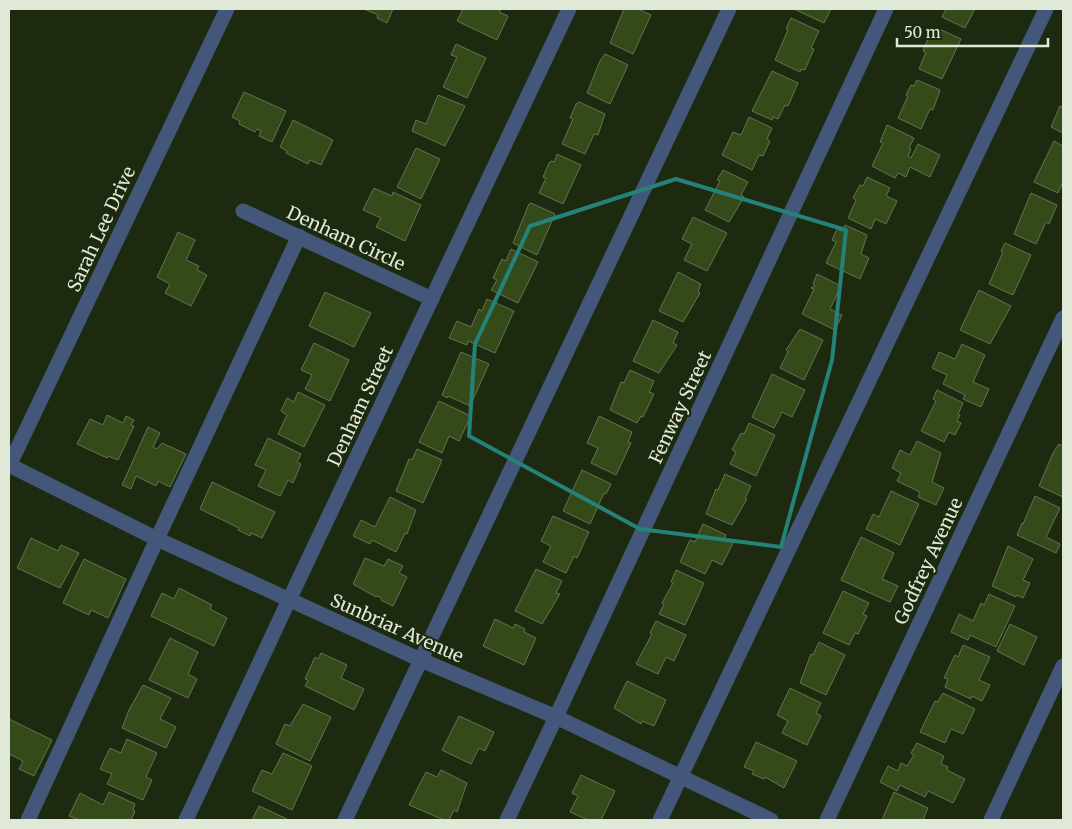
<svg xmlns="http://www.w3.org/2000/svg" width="1072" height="829" font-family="Merriweather,serif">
  <rect width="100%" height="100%" fill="#1e2a0f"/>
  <g fill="#354a19" stroke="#647355">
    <polygon points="364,9 393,9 387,23 377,18 378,15"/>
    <polygon points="463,9 501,9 499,12 508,16 497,40 457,21"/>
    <polygon points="624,9 638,9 651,15 633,54 610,43"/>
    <polygon points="794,9 831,9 824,23"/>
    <polygon points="946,9 975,9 965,28 942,17"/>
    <polygon points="791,18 819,31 811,48 814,49 805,70 801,69 800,72 775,60 788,30 786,29"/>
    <polygon points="937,28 961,39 942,79 919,69 926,52 923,51 929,36 932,33 934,34"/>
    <polygon points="456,44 486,58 467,98 443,87 457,57 451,55"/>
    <polygon points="605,54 628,65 610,104 587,93 600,61"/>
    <polygon points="772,71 798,83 788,106 785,105 778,119 773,117 772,120 752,111"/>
    <polygon points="917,80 940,90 933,110 930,109 921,129 898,118 908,96 906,95 911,85 914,86"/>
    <polygon points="244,92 286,111 272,142 259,136 261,131 257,129 255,132 239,124 240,121 232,117"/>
    <polygon points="438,95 465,106 445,146 412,131 416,120 426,124"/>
    <polygon points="579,102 605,114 598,135 594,134 585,154 562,144 573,119 570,118 576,104"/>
    <polygon points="1060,106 1063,107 1063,133 1051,127"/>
    <polygon points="749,117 772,128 767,139 770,141 763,156 759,155 752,170 722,155 733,132 741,135"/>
    <polygon points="293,120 333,140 321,165 310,160 308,164 286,153 287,151 280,147"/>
    <polygon points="887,125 914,138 909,148 911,149 908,156 911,158 918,144 940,155 930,177 910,167 906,177 898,173 895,178 872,166 883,143 880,142"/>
    <polygon points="1054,141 1063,146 1063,182 1058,193 1034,182"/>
    <polygon points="416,148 440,159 421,199 397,187"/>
    <polygon points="557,154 581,165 563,204 539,193 546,178 543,177 549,163 551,161 554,162"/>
    <polygon points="723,170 748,182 741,195 744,197 729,222 705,210 720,181 717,180"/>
    <polygon points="867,177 890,188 886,196 897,201 886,224 875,219 871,229 848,218 856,200 853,198 860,185 863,186"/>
    <polygon points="374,188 392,196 393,192 421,205 405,241 376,227 381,218 363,210"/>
    <polygon points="1031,193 1057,205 1049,224 1046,222 1036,244 1014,234"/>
    <polygon points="531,203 555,214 537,255 513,243 529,204"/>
    <polygon points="693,217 727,233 707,271 684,260 692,244 682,239"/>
    <polygon points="845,225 867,235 861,254 869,258 860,279 826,263 836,242 832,240 837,229 842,231"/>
    <polygon points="178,232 195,240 186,260 199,266 197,270 207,275 191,306 165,293 170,284 157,277"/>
    <polygon points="1005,243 1031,255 1013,295 989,284 1003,252 1001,251"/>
    <polygon points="511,249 538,262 518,303 491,290 497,280 493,278 502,259 506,261"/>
    <polygon points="678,272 701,284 698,291 700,293 683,322 659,311"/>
    <polygon points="817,274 841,286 830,309 842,315 835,330 802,314 814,289 811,288 815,286 813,284"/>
    <polygon points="979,290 1011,306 990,344 960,330"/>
    <polygon points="325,292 371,313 354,347 309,326"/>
    <polygon points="487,299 514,311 495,353 468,341 467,345 449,338 457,321 471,327 479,309 482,311"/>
    <polygon points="653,320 678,332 673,343 677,345 659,373 633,361"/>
    <polygon points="800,329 823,340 804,380 780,368 788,352 786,350"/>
    <polygon points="314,343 349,360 330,401 305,389 312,375 301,370"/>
    <polygon points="962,344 985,355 973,382 989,389 981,407 963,399 965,395 943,384 947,375 932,368 939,352 955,359"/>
    <polygon points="461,352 489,364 470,406 448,396 447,398 442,395"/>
    <polygon points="630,370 654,381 649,392 654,394 643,417 641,416 637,423 610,410 621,382 624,383"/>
    <polygon points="772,374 805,390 792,417 782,412 774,428 752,417"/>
    <polygon points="937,390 963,403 958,414 960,415 957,421 961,423 955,435 949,432 944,442 921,431 936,401 933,399"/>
    <polygon points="298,392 325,405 304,447 278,434 287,415 281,411 287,398 294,402"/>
    <polygon points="439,401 471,416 459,441 449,436 442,453 419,442"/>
    <polygon points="107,415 123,423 126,416 134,420 131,425 134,426 118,460 108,456 107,458 77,444 90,419 103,425"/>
    <polygon points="599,416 632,432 628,442 631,443 616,475 591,463 598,448 587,443"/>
    <polygon points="749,423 775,435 756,476 730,464 736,452 732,450 741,433 744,434"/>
    <polygon points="148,427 160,433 153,447 157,449 162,443 186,454 170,487 158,481 156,486 136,476 131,489 122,485"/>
    <polygon points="268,438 301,454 297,462 301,464 293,483 288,480 280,496 258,486 266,470 255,465"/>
    <polygon points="917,441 941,453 932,482 944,488 936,505 918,497 920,492 897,481 901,473 892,468 900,450 910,455"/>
    <polygon points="1059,444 1063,446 1063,497 1039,486 1053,453"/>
    <polygon points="417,449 442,460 423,503 396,491 409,459 412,460"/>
    <polygon points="582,470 611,484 606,494 604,493 590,524 563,511"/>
    <polygon points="725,474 751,486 745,498 747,499 732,525 706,514 716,489 718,490"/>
    <polygon points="212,482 275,512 262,538 251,533 250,536 238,530 239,528 200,509"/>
    <polygon points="891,491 919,504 900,545 866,529 873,514 879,517"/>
    <polygon points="1035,496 1060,508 1046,537 1060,544 1056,553 1017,535 1022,523 1023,524"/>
    <polygon points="390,497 416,510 407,534 405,533 396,552 372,540 370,544 353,536 361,520 375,527"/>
    <polygon points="553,516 589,532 577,558 574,556 566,573 543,562 551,546 541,541"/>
    <polygon points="703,524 726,535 724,539 733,543 722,565 712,560 705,574 680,562 690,540 695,542"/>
    <polygon points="861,537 894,553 882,579 898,586 890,602 841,580"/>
    <polygon points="31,538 58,551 61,545 79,553 60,588 17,568"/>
    <polygon points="1008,546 1033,559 1023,580 1030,583 1023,598 1017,595 1016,597 992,586"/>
    <polygon points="365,558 384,566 388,559 403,566 399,573 407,577 393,606 381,600 382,598 377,596 376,597 353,584"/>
    <polygon points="84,559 126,579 108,618 91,610 89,615 63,603"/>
    <polygon points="536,569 562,581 556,593 560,594 542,624 515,611"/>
    <polygon points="676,570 704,583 685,625 659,614 664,604 662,603 673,583 671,582"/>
    <polygon points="179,588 212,605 210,609 227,618 214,646 151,616 162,593 174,599"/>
    <polygon points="843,591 869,603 863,614 867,616 858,634 855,633 849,645 823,633"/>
    <polygon points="989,594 1015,606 996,647 970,635 968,640 951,632 959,614 973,621 981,603 984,605"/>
    <polygon points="495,619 513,628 515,624 525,629 524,632 536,638 524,665 483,646"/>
    <polygon points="656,621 686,635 674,661 666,657 658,674 636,664 652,634 650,633"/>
    <polygon points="1010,624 1037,637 1024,665 997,651"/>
    <polygon points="170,638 198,652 188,674 197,679 188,698 149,680"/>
    <polygon points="819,642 845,655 826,695 800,683 811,654 813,655"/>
    <polygon points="963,645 990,657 979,680 990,685 982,701 972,696 971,699 945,687 948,679 944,678 955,655 958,657"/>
    <polygon points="321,653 347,665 341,678 364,689 354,710 305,686 308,680 305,679 315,657 318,659"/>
    <polygon points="627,681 666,700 654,726 642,721 641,724 614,708"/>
    <polygon points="143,685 171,698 160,719 176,727 166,748 122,728 129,710"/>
    <polygon points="790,688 821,703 816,713 821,716 807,745 782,733 788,721 777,715"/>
    <polygon points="943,693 975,709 963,734 951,729 945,743 920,732 935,701 938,702"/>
    <polygon points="303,704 331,717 310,761 276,744 285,724 290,726"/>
    <polygon points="459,716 494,732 485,751 479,748 471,764 442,750"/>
    <polygon points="9,719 52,740 34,776 19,769 23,761 9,754"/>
    <polygon points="127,739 157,753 146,777 152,780 143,800 107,784 112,774 100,769 110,748 121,753"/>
    <polygon points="756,742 797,761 784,788 765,777 764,779 752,774 754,771 744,767"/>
    <polygon points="917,743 944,756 941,764 948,767 947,770 965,779 953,803 928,791 925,797 900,785 897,791 880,782 888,766 898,771 901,763 907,766 914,755 911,753"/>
    <polygon points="283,753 312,766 292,810 252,791 262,770 272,774"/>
    <polygon points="441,770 467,783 457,812 454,810 449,820 444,820 409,805 426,772 437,777"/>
    <polygon points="581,775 615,791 601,820 588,820 570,812 578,796 572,793"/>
    <polygon points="109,792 135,804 133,810 135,811 131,820 79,820 69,816 80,793 103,805"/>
    <polygon points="894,792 928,808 923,820 882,820"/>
    <polygon points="259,806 287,819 286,820 252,820"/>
  </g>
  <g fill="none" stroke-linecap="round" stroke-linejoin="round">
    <g stroke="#425779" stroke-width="15">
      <polyline points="243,211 432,299"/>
      <polyline points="9,465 157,539 421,660 556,717 771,820"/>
      <polyline points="9,466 227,9"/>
      <polyline points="28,820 157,539 299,236"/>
      <polyline points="186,820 289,600 569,9"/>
      <polyline points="345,820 729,9"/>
      <polyline points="507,820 556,717 886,9"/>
      <polyline points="660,820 1046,9"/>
      <polyline points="827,820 1063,318"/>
      <polyline points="991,820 1063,666"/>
    </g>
  </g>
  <path fill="none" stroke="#248279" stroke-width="4" stroke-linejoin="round" d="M676 179 846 230 832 360 781 547 640 529 469 436 475 344 530 226Z"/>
  <g text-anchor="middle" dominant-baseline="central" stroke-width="4.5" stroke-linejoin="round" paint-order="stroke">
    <g font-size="18" fill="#e0e9d8" stroke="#1e2a0f">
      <text transform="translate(101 229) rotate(-65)">Sarah Lee Drive</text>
      <text transform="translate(346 238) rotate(25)">Denham Circle</text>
      <text transform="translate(360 406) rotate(-65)">Denham Street</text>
      <text transform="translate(680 407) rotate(-65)">Fenway Street</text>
      <text transform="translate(928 561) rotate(-65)">Godfrey Avenue</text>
      <text transform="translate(397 628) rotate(24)">Sunbriar Avenue</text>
    </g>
  </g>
  <rect width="1072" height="829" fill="none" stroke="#e0e9d8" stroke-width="20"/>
  <path d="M897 38v8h151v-8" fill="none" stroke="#e0e9d8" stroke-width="2.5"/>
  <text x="904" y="38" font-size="15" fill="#e0e9d8" stroke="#1e2a0f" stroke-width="4" paint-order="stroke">50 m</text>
</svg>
